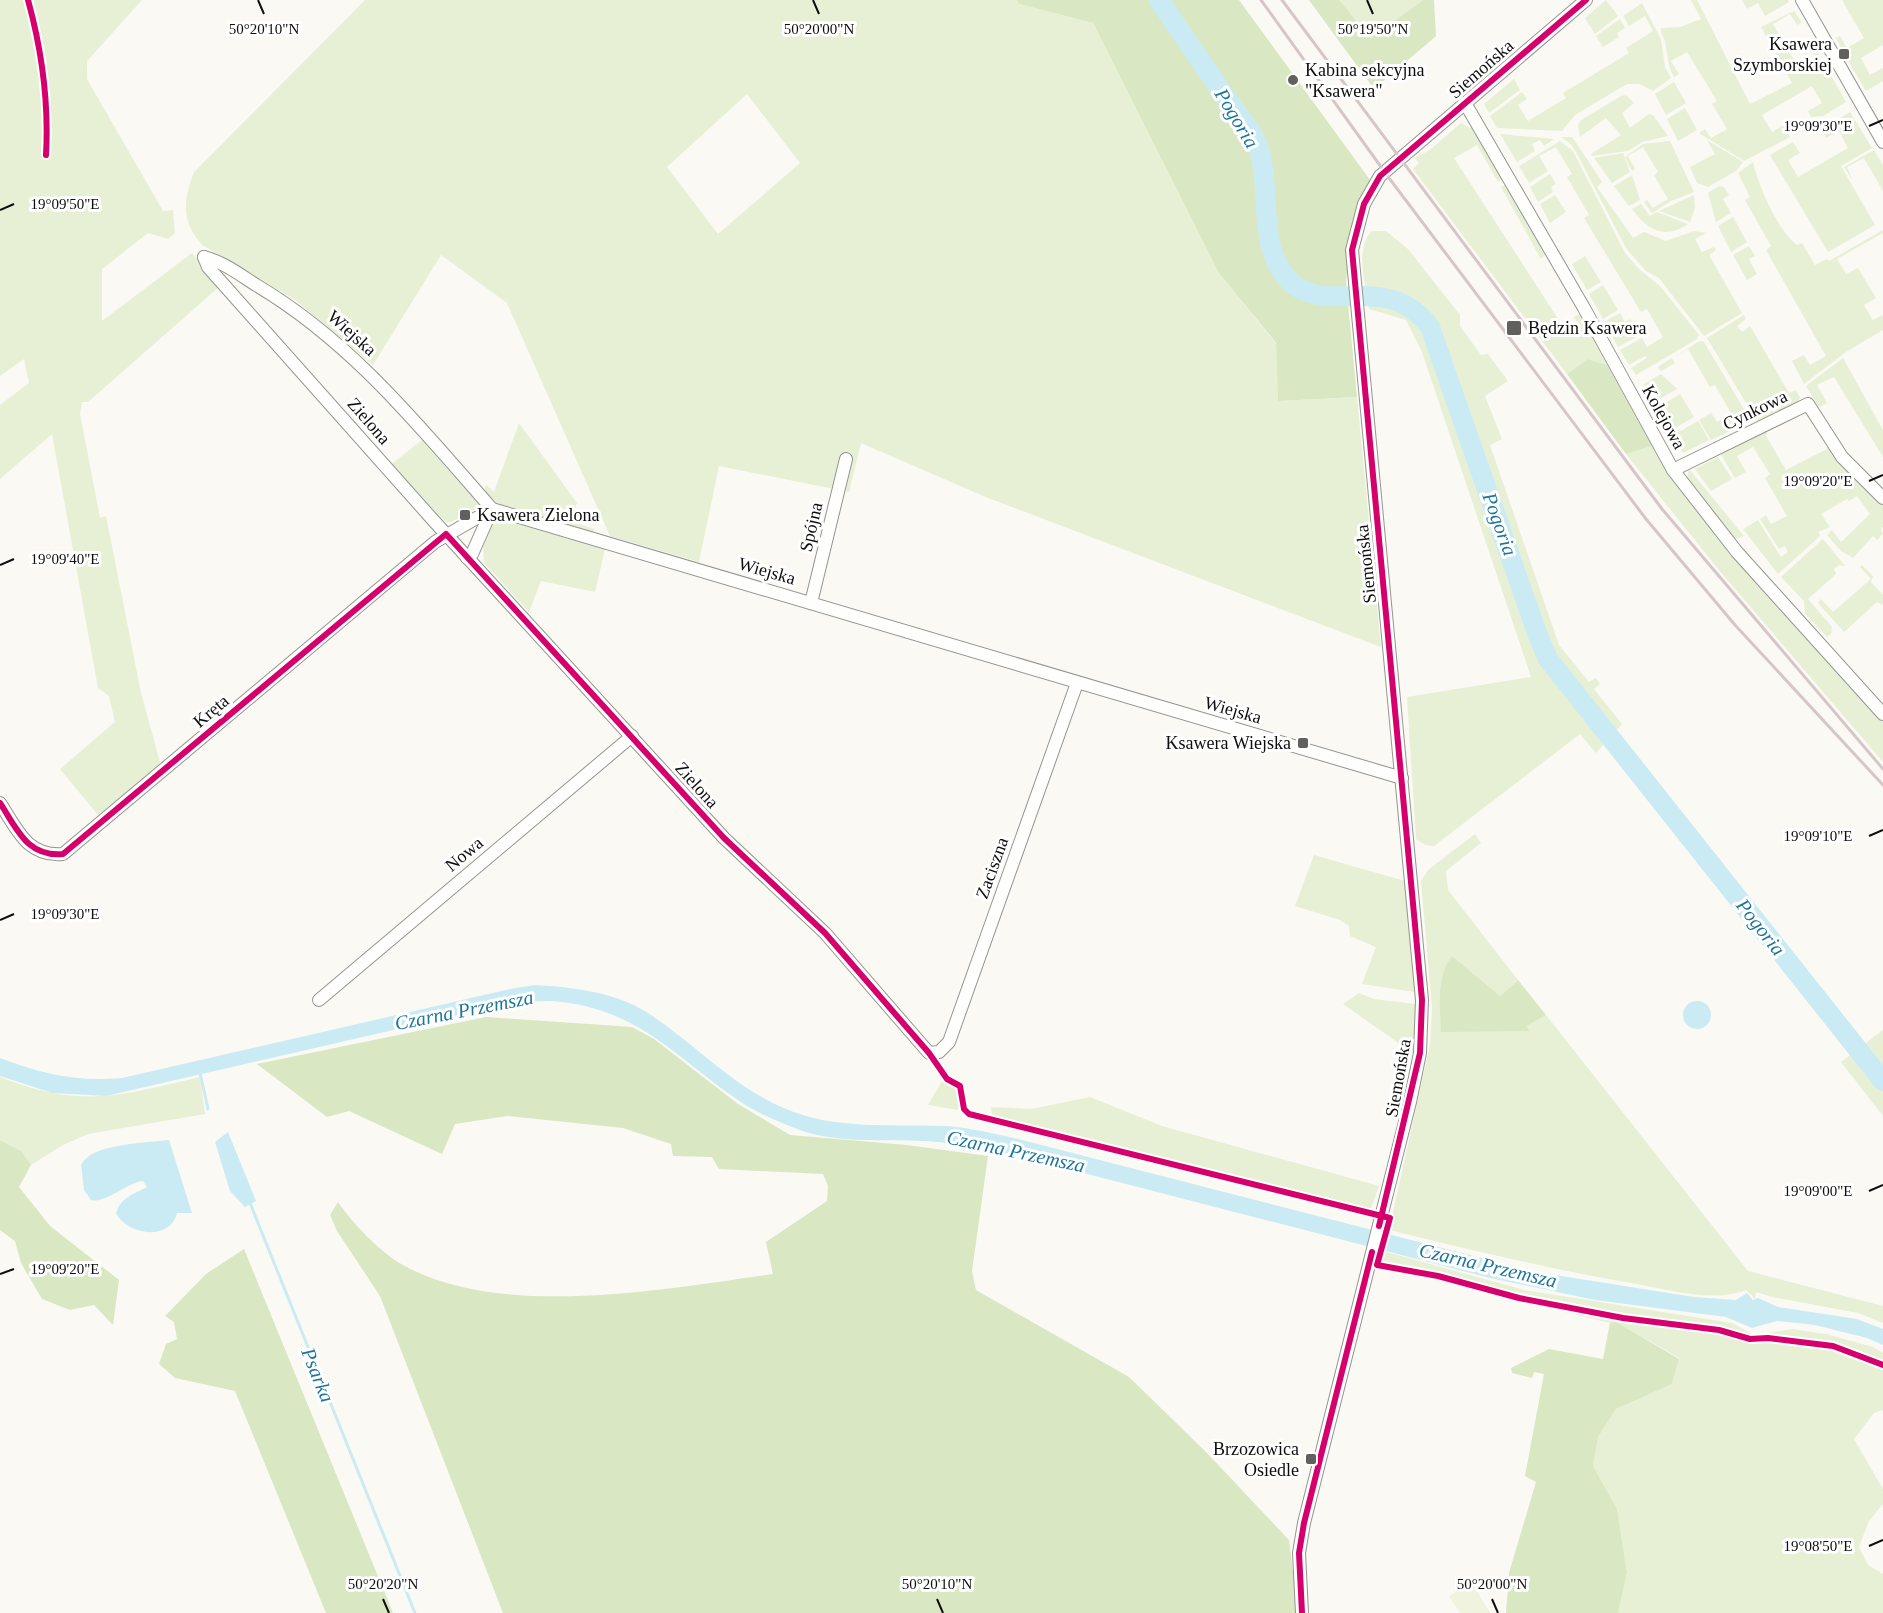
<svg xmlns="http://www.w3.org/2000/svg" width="1883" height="1613" font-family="Georgia,serif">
  <rect width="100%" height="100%" fill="#faf9f4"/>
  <g fill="#e7f0d5" fill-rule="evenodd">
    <polygon points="0,0 142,0 87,61 87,79 163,211 173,210 175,233 168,239 148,233 102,269 102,321 192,253 220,286 88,402 82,402 80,414 100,518 106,516 141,693 161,766 98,815 60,769 115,722 109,696 98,688 52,434 0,479 0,405 29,383 24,359 0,376"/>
    <path d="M365 0H1017L1019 4 1093 23 1219 273 1276 344 1278 401 1357 397 1381 647 988 498 861 443 849 492 719 466 699 562 610 536 507 303 441 255 373 365 294 299 202 245C181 221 183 201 194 172ZM747 94 800 163 718 234 667 167Z"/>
    <polygon points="1339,0 1423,0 1371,38"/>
    <polygon points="1606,0 1618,16 1595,34 1585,18"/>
    <path d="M1691 0H1697L1750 104 1792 83 1761 27 1794 11 1802 22 1797 25 1790 14 1773 24 1802 74 1820 64 1812 52 1816 49 1823 63 1820 65 1825 73 1829 72 1846 102 1823 116 1811 117 1808 111 1822 103 1812 86 1762 115 1772 132 1784 125 1790 137 1744 161 1699 133 1705 129 1711 138 1727 129 1712 104 1717 101 1687 52 1671 61 1679 74 1674 77C1665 62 1669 46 1661 32V28L1680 27 1701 19Z"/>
    <polygon points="1742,0 1788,0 1789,2 1765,16 1758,3 1747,9"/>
    <polygon points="1842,0 1883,0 1883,45 1861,58 1870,75 1883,68 1883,81 1866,91 1847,59 1852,55 1847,48 1843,51 1836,38 1840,36 1847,48 1864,38"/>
    <polygon points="1642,3 1661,39 1665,67 1671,78 1653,91 1640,84 1627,84 1575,115 1562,131 1497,128 1490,116 1522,92 1527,99 1518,105 1528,121 1566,98 1563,93 1629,53 1626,48 1653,31 1645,16 1629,26 1623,16"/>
    <polygon points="1620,19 1625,28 1617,33 1619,37 1603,47 1596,36"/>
    <polygon points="1514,79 1520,90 1489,113 1484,104"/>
    <polygon points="1674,82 1686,103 1666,115 1655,94"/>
    <polygon points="1623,95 1627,96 1634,103 1622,113 1630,128 1649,114 1653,115 1668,136 1642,142 1628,151 1592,156 1591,154 1621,135 1606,118 1580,137 1578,125 1581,120"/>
    <polygon points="1685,108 1697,130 1678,141 1667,119"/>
    <polygon points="1850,112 1872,148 1841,166 1875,225 1828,252 1770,155 1793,142 1800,153 1788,160 1798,177 1848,148 1839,131 1826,138 1824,133 1828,125"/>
    <polygon points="1461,123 1470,128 1475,126 1504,178 1498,182 1477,145 1454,158 1566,331 1578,324 1574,317 1580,314 1607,365 1588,359 1567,374 1413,169 1419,163 1415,158 1431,149"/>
    <polygon points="1500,134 1554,139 1544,146 1540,140 1532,144 1535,151 1517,162"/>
    <polygon points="1561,137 1572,137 1575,141 1602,182 1597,187 1633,238 1644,232 1666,241 1694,231 1706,233 1695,239 1702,252 1714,247 1716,250 1709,255 1742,313 1704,336 1659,278 1646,271 1626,248 1576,152 1571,144"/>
    <polygon points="1707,140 1743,162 1736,171 1708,187 1697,183 1690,167 1715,154"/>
    <polygon points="1560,141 1573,151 1625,253 1639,269 1660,286 1699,335 1697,339 1636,375 1631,368 1647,358 1645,356 1629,365 1620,350 1642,338 1647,347 1663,337 1647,309 1641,312 1584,218 1589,215 1567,177 1572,174 1556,147 1539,156 1548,171 1529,183 1519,166"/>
    <polygon points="1670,141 1694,192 1671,201 1652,213 1644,202 1647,200 1653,208 1668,199 1654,175 1658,172 1643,147 1628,156 1635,169 1632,171 1625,157 1643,144"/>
    <polygon points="1874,150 1883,165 1883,191 1864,158 1847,167 1852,180 1844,167"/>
    <polygon points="1623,153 1630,172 1612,183 1594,158"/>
    <path d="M1753 162C1758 185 1778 231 1797 245L1802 243 1815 265 1827 259 1829 261 1883 230V233L1837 259 1846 274 1858 268 1876 298 1864 305 1873 320 1883 315V330L1846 352 1804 384 1792 361 1804 355 1810 365 1826 356 1766 250 1771 246 1745 200 1750 197 1738 173Z"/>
    <polygon points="1550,174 1556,184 1551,187 1553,192 1538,202 1530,187"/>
    <polygon points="1632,175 1640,200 1629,206 1614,186"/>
    <polygon points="1507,184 1546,253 1541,259 1501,187"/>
    <polygon points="1719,186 1724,187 1729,195 1723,199 1731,213 1716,222 1708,193"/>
    <polygon points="1555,195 1566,212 1550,223 1540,204"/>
    <polygon points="1694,195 1695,208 1690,222 1659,211"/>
    <path d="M1641 204 1650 216 1657 212 1688 224C1665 240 1647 230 1632 209Z"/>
    <polygon points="1733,217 1747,242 1731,252 1718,226"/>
    <path d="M1372 231H1386L1408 249 1460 315V326L1481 355 1488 354 1508 381 1485 396 1502 439 1490 445 1559 645 1589 682 1596 678 1600 684 1594 689 1622 724 1596 753 1580 734 1434 846 1425 845 1416 839 1407 697 1531 677 1422 352 1406 320 1369 309C1366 286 1354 249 1372 231Z"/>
    <polygon points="1749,246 1755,256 1749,259 1757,274 1747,280 1733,255"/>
    <polygon points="1585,256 1601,282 1587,290 1572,264"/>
    <polygon points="1603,285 1618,310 1603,319 1589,294"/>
    <polygon points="1620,313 1625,322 1630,319 1640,335 1618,347 1604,322"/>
    <polygon points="1744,315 1746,319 1737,326 1742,332 1750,326 1789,393 1796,390 1800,398 1796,404 1758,423 1707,338"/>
    <polygon points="1700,341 1704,342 1751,421 1711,440 1699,420 1711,413 1717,422 1731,413 1715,385 1710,387 1688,349 1672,358 1675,363 1661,371 1658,368 1659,366"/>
    <polygon points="1843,358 1883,430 1883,457 1834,377 1817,385 1827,403 1819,407 1806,386"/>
    <polygon points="1661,374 1677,389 1654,402 1644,384"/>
    <polygon points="1680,394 1694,417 1670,431 1657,408"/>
    <polygon points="1698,421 1709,440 1683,453 1673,435"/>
    <polygon points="519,423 577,503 570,521 594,529 594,533 567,525 568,517 560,515 558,523 499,505 484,491 486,485 494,492"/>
    <polygon points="1768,428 1766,436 1786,470 1827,449 1829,442 1883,502 1883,527 1881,529 1883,534 1877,540 1873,536 1853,558 1841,551 1827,535 1832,530 1841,542 1870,514 1857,496 1849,501 1847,499 1821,514 1830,527 1818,532 1820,536 1778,574 1743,529 1758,520 1781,557 1788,552 1785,546 1779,549 1760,519 1766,515 1771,524 1787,516 1765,478 1770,474 1753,447 1737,456 1746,472 1735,478 1720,453"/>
    <polygon points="422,440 479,505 479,507 451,522 446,522 389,466"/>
    <path d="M1652 446C1713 547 1803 632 1883 719V762L1718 569 1626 454Z"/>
    <polygon points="1718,457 1732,479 1711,491 1695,469"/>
    <polygon points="1689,469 1744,536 1734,540 1687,479"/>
    <polygon points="506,518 605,549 595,592 541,581 529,612 484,563 483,547 494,521"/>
    <polygon points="1823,539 1845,566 1839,565 1834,569 1836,574 1808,599 1832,627 1831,634 1827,637 1805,614 1804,601 1781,577"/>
    <polygon points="1862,565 1873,576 1871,582 1883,595 1883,605 1877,602 1844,632 1818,603 1821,599 1833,612 1871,579 1860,567"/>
    <path d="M1475 834 1481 843 1446 871 1448 890 1518 980 1500 996 1452 956 1529 1031 1527 1026 1546 1015 1748 1271 1883 1306V1323L1858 1313 1772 1297 1756 1292 1755 1299 1746 1290C1713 1303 1670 1290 1637 1284 1553 1270 1471 1250 1389 1230L1430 1045 1432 1008 1421 881 1428 870Z"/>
    <polygon points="1314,855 1405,881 1415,992 1362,984 1376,947 1350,936 1349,926 1340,920 1295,906"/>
    <polygon points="1359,993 1374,999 1415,1004 1414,1054 1343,1004"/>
    <polygon points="1883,1030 1883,1116 1841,1062"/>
    <path d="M0 1077C81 1109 119 1096 200 1077L205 1114 88 1134 63 1145 31 1165 21 1151 0 1140Z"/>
    <polygon points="944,1078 959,1091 958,1110 928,1105"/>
    <polygon points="1090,1097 1162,1126 1379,1186 1371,1209 992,1116 991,1107 1031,1109"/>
    <polygon points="1383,1251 1524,1290 1732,1323 1754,1335 1792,1329 1826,1334 1873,1347 1883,1353 1883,1410 1874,1413 1854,1439 1883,1489 1883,1504 1869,1521 1859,1547 1868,1565 1883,1574 1883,1613 1618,1613 1627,1573 1617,1509 1593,1466 1598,1437 1616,1409 1672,1384 1679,1358 1615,1321 1610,1323 1377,1267"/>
  </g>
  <g fill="#d9e7c2">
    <polygon points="1017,0 1239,0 1370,180 1349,250 1346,283 1357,397 1278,401 1276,343 1219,273 1093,23 1019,4"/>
    <polygon points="1309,0 1339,0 1371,38 1423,0 1434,0 1436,36 1374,89"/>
    <polygon points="1588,359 1607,365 1652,446 1626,454 1567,374"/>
    <path d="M1452 956 1500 996 1518 980 1546 1015 1527 1026 1529 1031 1441 1032C1440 1008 1436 976 1452 956Z"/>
    <path d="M486 1017 632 1027 654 1039 738 1104 790 1135 907 1145 988 1156 972 1271 976 1290 1129 1377 1206 1452 1289 1540 1298 1613H503L380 1296 337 1231 330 1215 338 1202C353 1224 380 1252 403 1265 502 1320 665 1289 773 1274L766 1242 827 1201 828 1186 823 1174 719 1169 712 1157 673 1156 671 1144 623 1128 507 1116 455 1124 442 1154 349 1111 327 1117 257 1064Z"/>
    <polygon points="0,1140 21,1151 31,1165 19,1187 50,1226 119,1280 113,1325 94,1305 70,1310 42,1299 21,1263 15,1241 0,1230"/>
    <polygon points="244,1249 393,1613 326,1613 235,1391 175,1378 159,1364 166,1344 177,1339 174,1322 165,1316 206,1274"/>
    <polygon points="1615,1321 1679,1359 1672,1384 1616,1409 1598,1437 1593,1466 1617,1509 1627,1573 1618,1613 1506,1613 1509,1573 1536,1482 1525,1476 1544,1374 1534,1372 1532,1378 1512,1373 1511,1368 1549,1349 1603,1359 1610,1323"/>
  </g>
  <polygon fill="#f0f4de" points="1471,1583 1472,1583 1490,1613 1460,1613 1449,1596"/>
  <g fill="#cbebf4">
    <path d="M535 985C573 987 615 992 648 1013 700 1047 742 1097 803 1115 849 1129 895 1124 943 1126 967 1127 991 1133 1014 1138L1536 1272 1694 1297 1736 1300 1747 1293 1753 1300 1758 1298 1778 1307 1857 1319 1883 1329V1345L1867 1338 1815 1325 1777 1321 1752 1328 1726 1317 1595 1300 1490 1278 995 1150C971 1146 947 1142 922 1141 882 1139 839 1144 800 1130 780 1122 756 1113 738 1100 676 1058 642 1012 562 1002 540 999 519 1004 498 1006L106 1096 52 1093 0 1076V1058C43 1074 75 1082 122 1078L510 989Z"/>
    <circle cx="1697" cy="1015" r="14"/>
    <polygon points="228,1132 256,1201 245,1207 230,1191 215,1142"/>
    <path d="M169 1140 192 1213H177C171 1241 127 1236 116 1213 121 1197 134 1194 147 1187L143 1181C126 1183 105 1204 91 1200L84 1190 81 1165C91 1143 147 1143 169 1140Z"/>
  </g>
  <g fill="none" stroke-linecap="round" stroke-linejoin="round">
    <g stroke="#cbebf4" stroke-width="3">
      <polyline points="200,1073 208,1109"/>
      <polyline points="250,1203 415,1613"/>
    </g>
    <path stroke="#cbebf4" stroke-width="20" d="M1159 0C1182 34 1205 68 1229 102 1238 115 1252 130 1257 144 1273 185 1256 241 1286 277 1323 321 1384 267 1430 327L1537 633 1548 659 1883 1081"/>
    <defs>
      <g id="minor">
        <polyline points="1802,0 1883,142"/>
        <polyline points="1465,103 1584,308 1673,470 1737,552 1883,714"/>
        <polyline points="204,257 208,267 433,520 724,838 825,933 929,1053 939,1052 949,1042 1077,683"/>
        <path d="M204 257C223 262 239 274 256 285 351 341 420 427 492 509L1402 778"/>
        <polyline points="1673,470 1808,404 1842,457 1883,498"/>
        <polyline points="467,558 472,554 492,509"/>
        <polyline points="811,603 846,459"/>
        <path d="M0 803C17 829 27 857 63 854L435 542 492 509"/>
        <polyline points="319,1000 632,736"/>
        <polyline points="1302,1613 1299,1553 1304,1523 1410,1102 1420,1053 1422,1000 1352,250 1364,204 1380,176 1586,0"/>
      </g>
    </defs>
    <use href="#minor" stroke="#949492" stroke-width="14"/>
    <use href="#minor" stroke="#fefefd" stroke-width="12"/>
    <g stroke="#d6c6c8" stroke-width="3">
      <polyline points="1261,0 1389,178 1646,519 1735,625 1883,785"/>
      <polyline points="1282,0 1662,509 1883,769"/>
    </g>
    <defs>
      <g id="cycleway">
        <path d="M28 0C42 51 49 102 46 155"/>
        <path d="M0 803C17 829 27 857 63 854L446 534 724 838 825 933 929 1053 947 1079 960 1086 964 1109 969 1114 1390 1218 1377 1265 1438 1276 1519 1298 1623 1318 1719 1330 1750 1339 1768 1338 1833 1346 1883 1365"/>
        <polyline points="1379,1226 1420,1053 1422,1000 1352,250 1364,204 1380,176 1586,0"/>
        <polyline points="1302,1613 1299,1553 1304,1523 1372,1252"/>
      </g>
    </defs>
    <use href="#cycleway" stroke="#fff" stroke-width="10"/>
    <use href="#cycleway" stroke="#d6006c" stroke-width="6"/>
  </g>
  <path fill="none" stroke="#0e0e0e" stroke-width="2" d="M258 0 264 14M813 0 819 14M1367 0 1373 14M1869 126 1883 120M0 210 14 204M1869 481 1883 475M0 565 14 559M1869 836 1883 830M0 920 14 914M1869 1191 1883 1185M0 1274 14 1269M1869 1546 1883 1540M383 1599 389 1613M937 1599 943 1613M1492 1599 1498 1613"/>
  <g fill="#61605e" stroke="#fff" stroke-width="2">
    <rect x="1838" y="48" width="12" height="12" rx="3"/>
    <circle cx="1293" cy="80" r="6"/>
    <rect x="1506" y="320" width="16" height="16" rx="3"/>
    <rect x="459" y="509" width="12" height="12" rx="3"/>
    <rect x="1297" y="737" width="12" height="12" rx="3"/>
    <rect x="1305" y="1453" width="12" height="12" rx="3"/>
  </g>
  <g text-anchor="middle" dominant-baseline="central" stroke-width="6" stroke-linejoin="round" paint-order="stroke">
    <g font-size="18" fill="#0e0e0e" stroke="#fff" text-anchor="end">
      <text x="1832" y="44">Ksawera<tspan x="1832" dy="21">Szymborskiej</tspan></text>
      <text x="1305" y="70" text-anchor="start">Kabina sekcyjna<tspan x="1305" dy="21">"Ksawera"</tspan></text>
      <text x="1528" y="328" text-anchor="start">Będzin Ksawera</text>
      <text x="477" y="515" text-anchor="start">Ksawera Zielona</text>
      <text x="1291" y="743">Ksawera Wiejska</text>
      <text x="1299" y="1449">Brzozowica<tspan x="1299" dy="21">Osiedle</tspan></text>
    </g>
    <g font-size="18" fill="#0e0e0e" stroke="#fff">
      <text transform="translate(1481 69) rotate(-41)">Siemońska</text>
      <text transform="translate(352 333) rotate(42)">Wiejska</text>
      <text transform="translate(1755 410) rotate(-26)">Cynkowa</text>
      <text transform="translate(1664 417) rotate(61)">Kolejowa</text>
      <text transform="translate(369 421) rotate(49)">Zielona</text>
      <text transform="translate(811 527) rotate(-77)">Spójna</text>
      <text transform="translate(1366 564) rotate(-96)">Siemońska</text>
      <text transform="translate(767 571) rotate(16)">Wiejska</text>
      <text transform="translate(1233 710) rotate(16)">Wiejska</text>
      <text transform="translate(211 711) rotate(-40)">Kręta</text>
      <text transform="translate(697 785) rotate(48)">Zielona</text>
      <text transform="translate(464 854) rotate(-40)">Nowa</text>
      <text transform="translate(992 868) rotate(-70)">Zaciszna</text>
      <text transform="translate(1398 1078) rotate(-80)">Siemońska</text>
    </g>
    <g font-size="20" font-style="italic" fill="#1c759b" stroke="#fff">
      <text transform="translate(1237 118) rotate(59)">Pogoria</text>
      <text transform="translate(1500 524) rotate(70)">Pogoria</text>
      <text transform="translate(1761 927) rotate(52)">Pogoria</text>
      <text transform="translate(464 1010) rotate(-11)">Czarna Przemsza</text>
      <text transform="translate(1016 1151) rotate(12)">Czarna Przemsza</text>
      <text transform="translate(1488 1265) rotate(13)">Czarna Przemsza</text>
      <text transform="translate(318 1375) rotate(68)">Psarka</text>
    </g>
  </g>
  <g font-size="15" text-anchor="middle" fill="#0e0e0e" stroke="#fff" stroke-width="6" stroke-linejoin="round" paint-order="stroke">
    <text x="1373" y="34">50°19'50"N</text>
    <text x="264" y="34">50°20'10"N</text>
    <text x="819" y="34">50°20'00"N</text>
    <text x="1818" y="131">19°09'30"E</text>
    <text x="65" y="209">19°09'50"E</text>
    <text x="1818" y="486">19°09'20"E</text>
    <text x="65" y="564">19°09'40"E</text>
    <text x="1818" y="841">19°09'10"E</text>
    <text x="65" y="919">19°09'30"E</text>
    <text x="1818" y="1196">19°09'00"E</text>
    <text x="65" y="1274">19°09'20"E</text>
    <text x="1818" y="1551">19°08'50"E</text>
    <text x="383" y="1589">50°20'20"N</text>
    <text x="937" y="1589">50°20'10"N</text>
    <text x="1492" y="1589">50°20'00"N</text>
  </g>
</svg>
